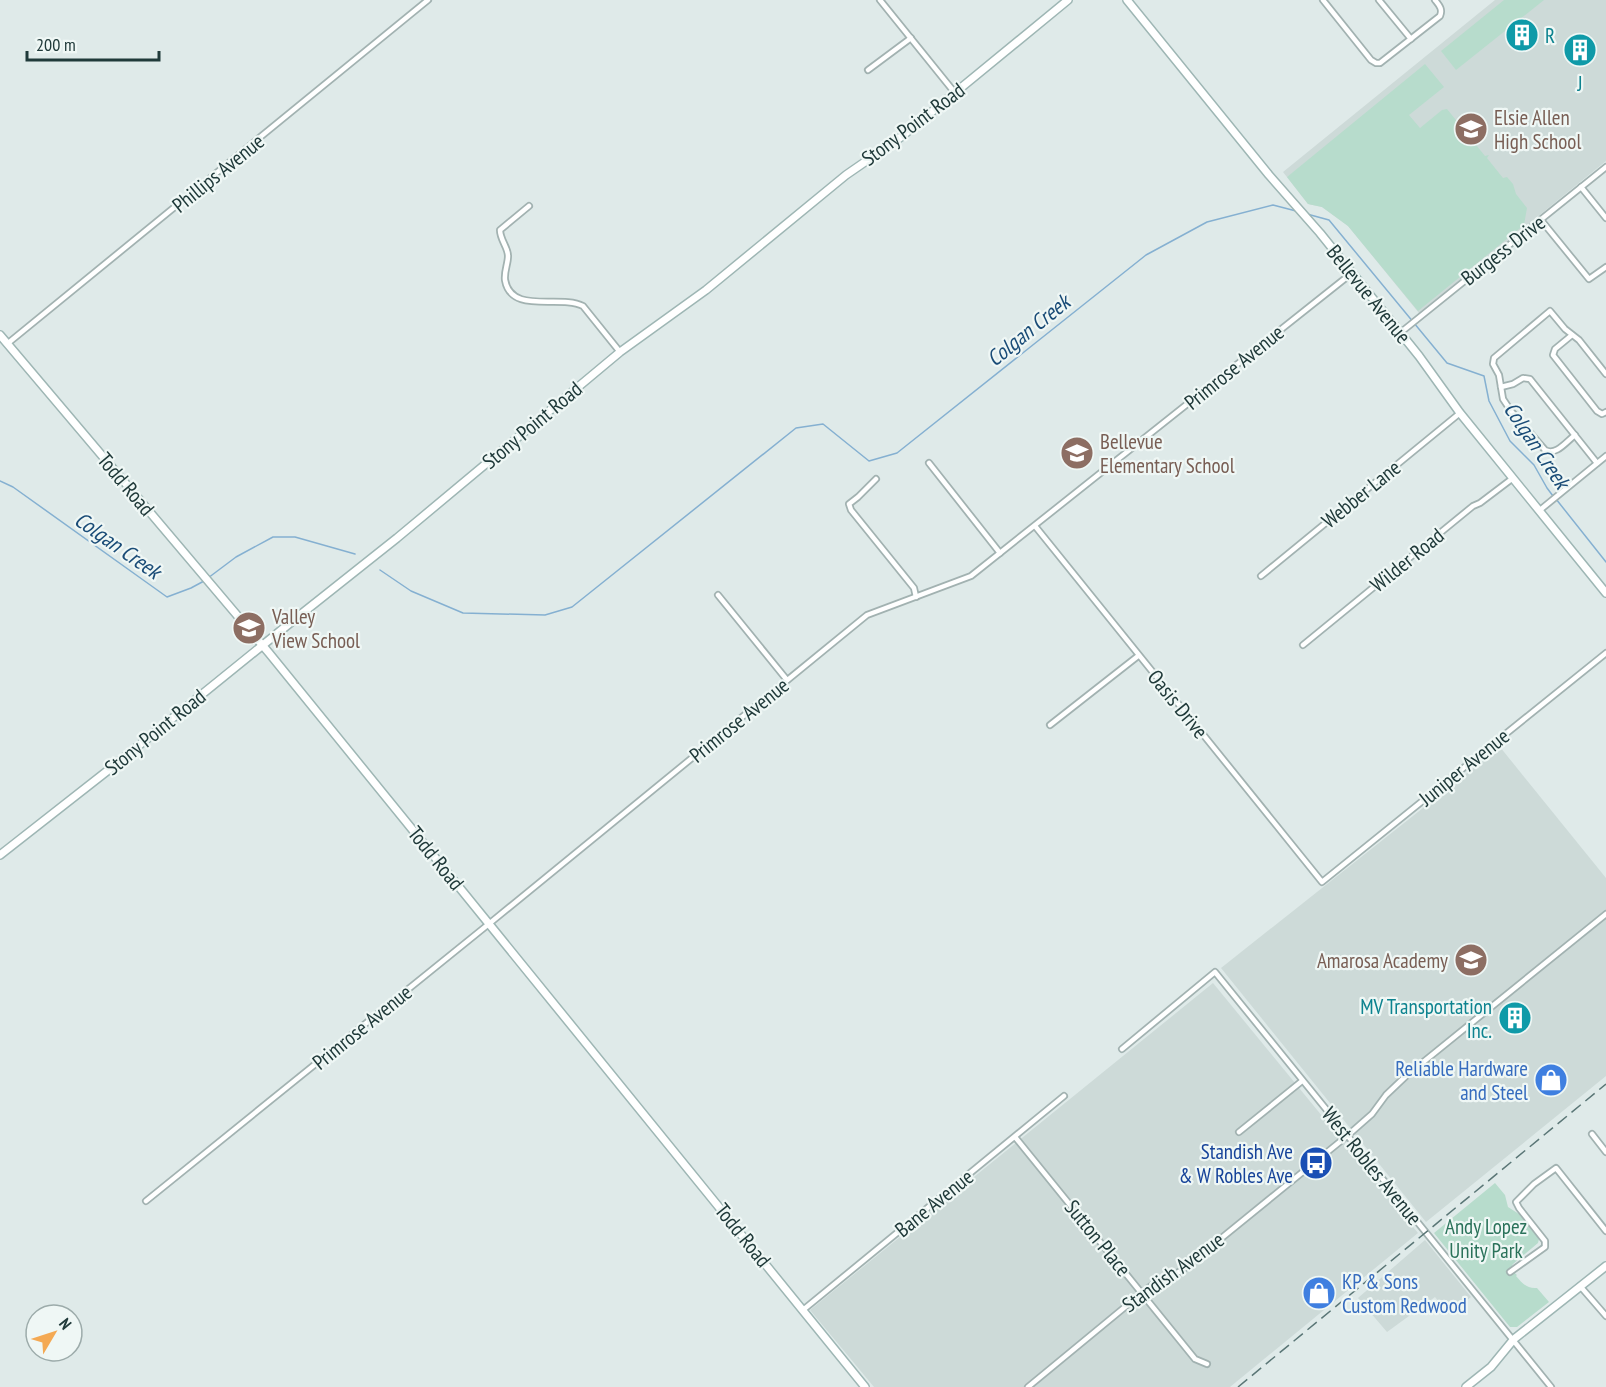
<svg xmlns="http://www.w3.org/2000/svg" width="1606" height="1387" font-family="'PT Sans Narrow',sans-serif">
  <rect width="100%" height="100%" fill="#dfeae9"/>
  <g fill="#cddad8">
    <polygon points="1495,0 1606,0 1606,161 1419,313 1348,226 1322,207 1308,204 1283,172"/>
    <polygon points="1500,747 1606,878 1606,1076 1426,1222 1221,968"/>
    <polygon points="1213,983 1418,1233 1230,1387 874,1387 810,1310"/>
    <polygon points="1425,1240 1471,1297 1449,1314 1435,1297 1387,1332 1358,1298"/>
  </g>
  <g fill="#b7dccc">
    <polygon points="1504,0 1544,0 1456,70 1441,51"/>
    <polygon points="1425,64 1444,87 1409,115 1420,128 1442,110 1447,109 1485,156 1489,155 1487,158 1503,178 1507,177 1513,184 1516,194 1527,208 1524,225 1418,311 1348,226 1322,207 1308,204 1287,177"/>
    <path d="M1495 1183 1505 1195 1508 1207 1519 1214 1539 1239 1538 1243 1513 1264 1510 1269 1517 1275 1516 1276C1522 1283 1527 1289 1537 1288L1549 1302 1517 1327H1510L1434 1233Z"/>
  </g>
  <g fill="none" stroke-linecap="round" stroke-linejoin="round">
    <g stroke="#85b0d1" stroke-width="1.5">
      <polyline points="1307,214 1329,220 1447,363 1484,376 1489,401 1510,441 1534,465 1547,488 1553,496"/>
      <polyline points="0,481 13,487 167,597 191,588 204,581"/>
      <polyline points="1556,499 1606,562"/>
      <polyline points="380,570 411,591 463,613 545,615 572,607 796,428 823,424 869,461 897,453 1146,255 1207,222 1273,205 1296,211"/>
      <polyline points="208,578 236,557 273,537 295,537 355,554"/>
    </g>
    <defs>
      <g id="street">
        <polyline points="880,0 955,93"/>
        <path d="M1323 0 1371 60 1376 63H1380L1440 16C1443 9 1439 5 1435 0"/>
        <polyline points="1379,0 1411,39"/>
        <polyline points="868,70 911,38"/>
        <polyline points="1581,187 1606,218"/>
        <path d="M529 206 500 230C500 240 508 247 508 256 508 264 504 271 505 280 511 315 560 294 583 306L620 352"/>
        <polyline points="1541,220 1589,279 1606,267"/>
        <polyline points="1400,333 1606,167"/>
        <polyline points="1572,335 1555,349 1553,355 1597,411 1602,414 1606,412"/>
        <polyline points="7,344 428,0"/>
        <polyline points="1501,387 1513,384 1523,378 1530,379 1597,463"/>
        <path d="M1575 435C1566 442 1556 456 1545 450L1511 411 1503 399 1499 375 1493 364 1494 358 1550 311 1565 329 1579 340 1606 374"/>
        <polyline points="929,463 1000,553"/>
        <polyline points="876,479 858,497 849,504 851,510 914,588 916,597"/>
        <polyline points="1540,510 1606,456"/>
        <polyline points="1035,526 1322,882 1606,653"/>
        <polyline points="1261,576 1460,413"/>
        <polyline points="718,595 787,680"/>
        <polyline points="1303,645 1473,506 1480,503 1513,478"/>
        <polyline points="1050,725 1138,656"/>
        <polyline points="1122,1049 1215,972 1551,1387"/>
        <polyline points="1239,1132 1302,1081"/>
        <polyline points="1592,1134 1606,1152"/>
        <polyline points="1015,1137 1195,1359 1207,1364"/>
        <polyline points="146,1201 490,923 867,615 971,576 1352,273"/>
        <polyline points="1510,1272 1545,1247 1545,1241 1519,1208 1516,1202 1534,1184 1556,1168 1606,1231"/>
        <polyline points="1580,1286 1606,1316"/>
        <polyline points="803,1310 1064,1096"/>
        <polyline points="1028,1387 1142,1293 1155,1283 1181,1271 1347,1136 1372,1114 1386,1095 1406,1076 1606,914"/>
      </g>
      <g id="secondary">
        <polyline points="1127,0 1269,175 1320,233 1419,356 1460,413 1606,593"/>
        <polyline points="0,335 269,653 865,1387"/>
        <polyline points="0,855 111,768 295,619 397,538 620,352 706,290 846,175 901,137 1068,0"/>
        <polyline points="1466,1387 1491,1367 1514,1339 1606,1266"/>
      </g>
    </defs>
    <use href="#street" stroke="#a2b2b1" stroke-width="8"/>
    <use href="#secondary" stroke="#9eb6b4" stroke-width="10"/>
    <use href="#street" stroke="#fff" stroke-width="4.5"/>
    <use href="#secondary" stroke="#fff" stroke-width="7"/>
    <polyline stroke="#5a7676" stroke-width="1.5" stroke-dasharray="12 6" stroke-linecap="butt" points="1238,1387 1606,1084"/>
  </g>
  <defs>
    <symbol id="building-disc" viewBox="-11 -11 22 22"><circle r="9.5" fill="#0f9aa8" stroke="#eff7f5"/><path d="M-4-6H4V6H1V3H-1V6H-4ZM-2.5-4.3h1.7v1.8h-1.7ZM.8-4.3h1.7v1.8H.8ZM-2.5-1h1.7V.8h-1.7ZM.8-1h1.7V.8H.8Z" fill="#fff"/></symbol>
    <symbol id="school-disc" viewBox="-11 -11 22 22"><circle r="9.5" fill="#8d6e63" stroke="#eff7f5"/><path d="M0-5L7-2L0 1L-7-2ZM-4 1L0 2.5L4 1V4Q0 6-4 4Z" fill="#fff"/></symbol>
    <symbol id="shop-disc" viewBox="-11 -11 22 22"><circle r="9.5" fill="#3f7fe0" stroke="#eff7f5"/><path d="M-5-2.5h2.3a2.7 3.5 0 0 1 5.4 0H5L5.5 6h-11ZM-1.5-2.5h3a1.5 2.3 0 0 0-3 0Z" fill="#fff"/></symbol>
    <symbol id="bus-disc" viewBox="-11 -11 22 22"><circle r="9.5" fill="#1a4fb4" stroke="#eff7f5"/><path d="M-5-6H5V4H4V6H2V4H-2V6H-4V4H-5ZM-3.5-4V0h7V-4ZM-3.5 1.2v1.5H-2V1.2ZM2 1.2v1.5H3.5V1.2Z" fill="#fff"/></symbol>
  </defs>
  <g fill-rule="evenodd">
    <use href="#building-disc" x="1503" y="16" width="38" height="38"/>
    <use href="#building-disc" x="1561" y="31" width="38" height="38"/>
    <use href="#school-disc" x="1452" y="110" width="38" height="38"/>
    <use href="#school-disc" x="1058" y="434" width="38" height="38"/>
    <use href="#school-disc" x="230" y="609" width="38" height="38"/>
    <use href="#school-disc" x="1452" y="941" width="38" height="38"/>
    <use href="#building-disc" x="1496" y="999" width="38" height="38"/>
    <use href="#shop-disc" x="1532" y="1061" width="38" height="38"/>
    <use href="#bus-disc" x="1297" y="1144" width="38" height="38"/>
    <use href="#shop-disc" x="1300" y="1274" width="38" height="38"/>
  </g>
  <g text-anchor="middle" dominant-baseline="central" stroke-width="4.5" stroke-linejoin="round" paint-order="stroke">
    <g font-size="21" fill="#0d838f" stroke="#eff7f5" text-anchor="start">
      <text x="1545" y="35">R</text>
      <text x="1580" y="83" text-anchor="middle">J</text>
      <text x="1492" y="1006" text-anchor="end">MV Transportation<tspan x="1492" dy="24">Inc.</tspan></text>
    </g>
    <g font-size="21" fill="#785e54" stroke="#eff7f5" text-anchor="start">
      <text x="1494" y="117">Elsie Allen<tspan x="1494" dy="24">High School</tspan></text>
      <text x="1100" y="441">Bellevue<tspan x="1100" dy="24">Elementary School</tspan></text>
      <text x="272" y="616">Valley<tspan x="272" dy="24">View School</tspan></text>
      <text x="1448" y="960" text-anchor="end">Amarosa Academy</text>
    </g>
    <g font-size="21" fill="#203a3a" stroke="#eff7f5">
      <text transform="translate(913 124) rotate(-37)">Stony Point Road</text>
      <text transform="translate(218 173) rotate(-39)">Phillips Avenue</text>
      <text transform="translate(1503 250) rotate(-38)">Burgess Drive</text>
      <text transform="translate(1369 294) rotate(51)">Bellevue Avenue</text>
      <text transform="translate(1234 367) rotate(-39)">Primrose Avenue</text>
      <text transform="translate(532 425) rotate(-40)">Stony Point Road</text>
      <text transform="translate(126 484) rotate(50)">Todd Road</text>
      <text transform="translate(1361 494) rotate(-39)">Webber Lane</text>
      <text transform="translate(1407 560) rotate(-39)">Wilder Road</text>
      <text transform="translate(1178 704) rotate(51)">Oasis Drive</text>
      <text transform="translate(739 720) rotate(-39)">Primrose Avenue</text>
      <text transform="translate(155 732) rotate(-39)">Stony Point Road</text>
      <text transform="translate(1464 767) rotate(-39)">Juniper Avenue</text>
      <text transform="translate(436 858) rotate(51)">Todd Road</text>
      <text transform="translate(362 1027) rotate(-39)">Primrose Avenue</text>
      <text transform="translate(1372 1166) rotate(51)">West Robles Avenue</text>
      <text transform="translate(934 1203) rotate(-39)">Bane Avenue</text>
      <text transform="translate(743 1235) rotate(51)">Todd Road</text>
      <text transform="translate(1098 1238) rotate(51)">Sutton Place</text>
      <text transform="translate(1173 1272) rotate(-36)">Standish Avenue</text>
    </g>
    <g font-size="21" fill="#366cbe" stroke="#eff7f5" text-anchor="end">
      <text x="1528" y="1068">Reliable Hardware<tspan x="1528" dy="24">and Steel</tspan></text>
      <text x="1342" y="1281" text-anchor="start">KP &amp; Sons<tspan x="1342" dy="24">Custom Redwood</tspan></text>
    </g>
    <g font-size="21" fill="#164399" stroke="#eff7f5" text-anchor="end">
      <text x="1293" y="1151">Standish Ave<tspan x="1293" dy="24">&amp; W Robles Ave</tspan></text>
    </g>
    <g font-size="21" fill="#2a725a" stroke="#eff7f5">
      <text x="1486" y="1226">Andy Lopez<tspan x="1486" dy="24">Unity Park</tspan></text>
    </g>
    <g font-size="22" font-style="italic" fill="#1a4c77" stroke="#eff7f5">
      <text transform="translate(1028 330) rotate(-39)">Colgan Creek</text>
      <text transform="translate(1537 445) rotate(56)">Colgan Creek</text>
      <text transform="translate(118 545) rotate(35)">Colgan Creek</text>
    </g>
  </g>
  <g transform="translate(54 1333) rotate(51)"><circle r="28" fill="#eff7f5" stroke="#9cabaa" stroke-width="1.5"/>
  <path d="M0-4.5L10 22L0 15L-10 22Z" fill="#f4a953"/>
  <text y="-9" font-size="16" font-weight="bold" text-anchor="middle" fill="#203a3a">N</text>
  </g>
  <path d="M27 51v9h132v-9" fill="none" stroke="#203a3a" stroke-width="3"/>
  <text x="36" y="51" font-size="18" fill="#203a3a" stroke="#eff7f5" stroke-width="4.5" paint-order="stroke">200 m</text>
</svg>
